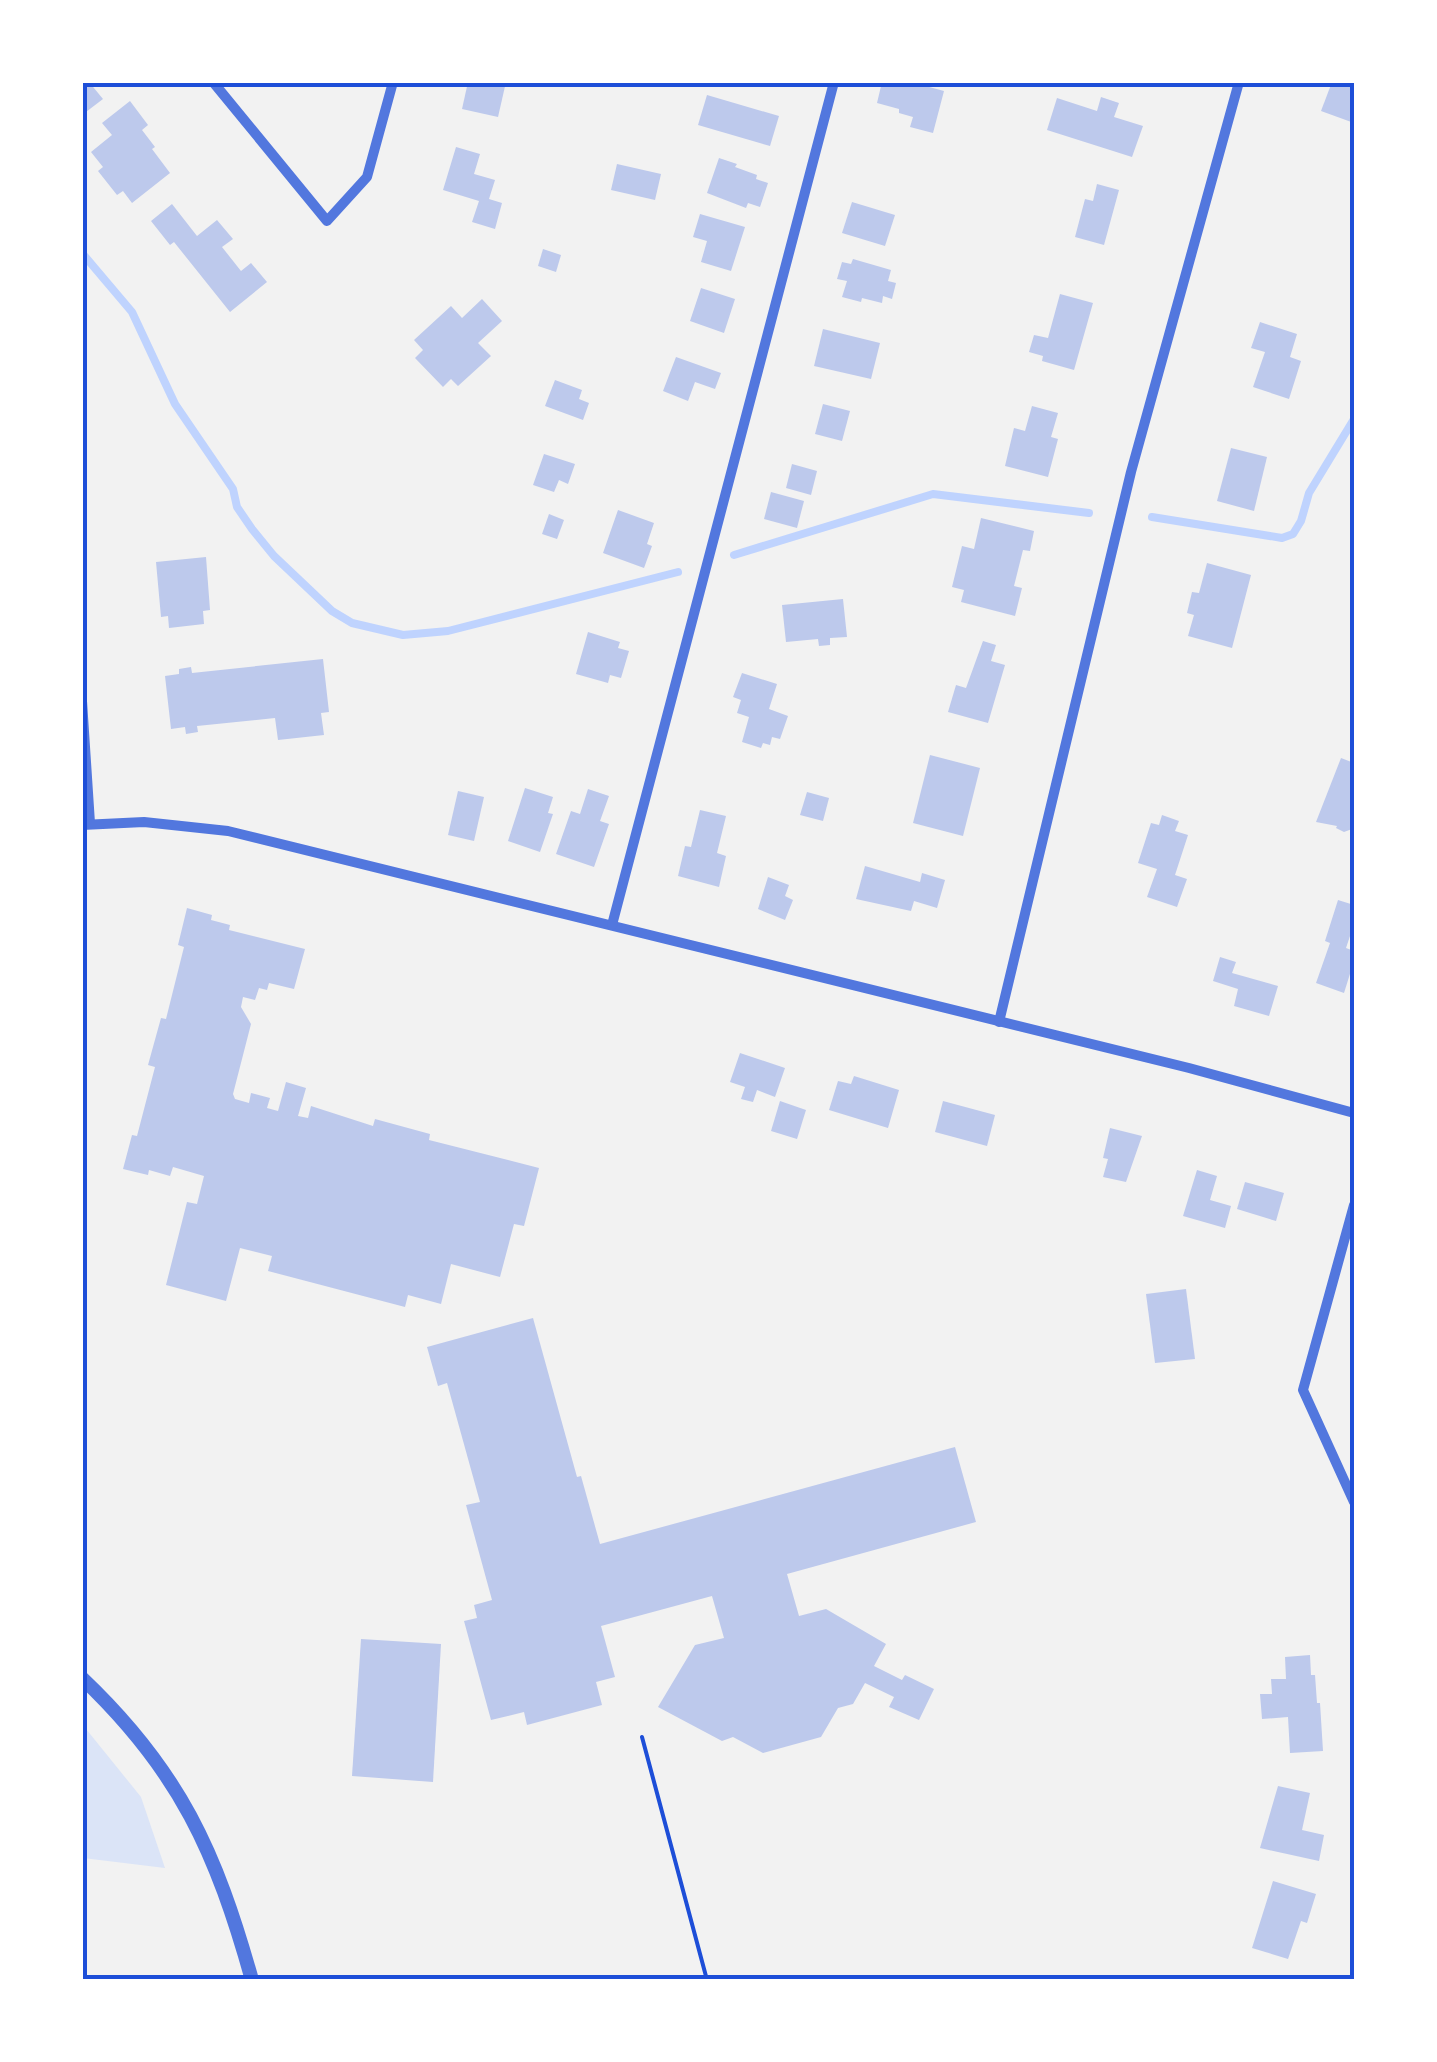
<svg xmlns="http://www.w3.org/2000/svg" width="1437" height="2062" font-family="Jost,sans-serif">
  <rect width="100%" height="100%" fill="#f2f2f2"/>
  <polygon fill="#dbe4f7" points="82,1724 141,1797 165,1868 83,1858"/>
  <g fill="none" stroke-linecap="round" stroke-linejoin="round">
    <g stroke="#bfd3fe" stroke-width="8">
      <polyline points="82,253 132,312 175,404 233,489 237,507 252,529 274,556 332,611 352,623 403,635 448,631 678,572"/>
      <polyline points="1152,517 1282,538 1293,534 1301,521 1309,493 1354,419"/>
      <polyline points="734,555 933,494 1089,513"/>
    </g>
  </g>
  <g fill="#bdc9ec">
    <polygon points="82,82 89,82 103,99 82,115"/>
    <polygon points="468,82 506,82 498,117 462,109"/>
    <polygon points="882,82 911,82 944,91 933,133 910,127 913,117 899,113 899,109 877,103"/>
    <polygon points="1332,82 1354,86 1354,123 1321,111"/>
    <polygon points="707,95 779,116 770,146 698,125"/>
    <polygon points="1101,97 1119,103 1114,117 1143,126 1132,157 1047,130 1057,98 1097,111"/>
    <polygon points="130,101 148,125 142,130 155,147 152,149 170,173 132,203 123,191 117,195 98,171 103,167 91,152 112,135 102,123"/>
    <polygon points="456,147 480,154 474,174 495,180 489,199 502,203 495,229 472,222 479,201 443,190"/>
    <polygon points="719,158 737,164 735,167 757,175 756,179 768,183 760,207 748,203 746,208 707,193"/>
    <polygon points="617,164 661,174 655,200 611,190"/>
    <polygon points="1097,184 1119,190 1104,245 1075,237 1085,199 1093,201"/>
    <polygon points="852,202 895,215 885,246 842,233"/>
    <polygon points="172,204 197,236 217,220 233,239 222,247 241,271 251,263 267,282 230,312 174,242 170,245 151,221"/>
    <polygon points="700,214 745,227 731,271 701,262 707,241 693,237"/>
    <polygon points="543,249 561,255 556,272 538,266"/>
    <polygon points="853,259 891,270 888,281 896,283 892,299 883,296 882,303 862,298 861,302 842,297 847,281 837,279 842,262 851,264"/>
    <polygon points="701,288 735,299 724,333 690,321"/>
    <polygon points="1060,294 1093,303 1074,370 1042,361 1043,356 1029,352 1034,335 1048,338"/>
    <polygon points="482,299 502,321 478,343 491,356 458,386 451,379 443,387 415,358 423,350 414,340 451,306 462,318"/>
    <polygon points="1260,322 1297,334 1290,357 1301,361 1289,399 1253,387 1265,352 1251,348"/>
    <polygon points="823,329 880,343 871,379 814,366"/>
    <polygon points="676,357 721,373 715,389 695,382 688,401 663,391"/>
    <polygon points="555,380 582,390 579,399 589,403 583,420 545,406"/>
    <polygon points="823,404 850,411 842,441 815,434"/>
    <polygon points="1032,406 1058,413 1051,437 1058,439 1048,477 1005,466 1014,428 1025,431"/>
    <polygon points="1231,448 1267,457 1254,511 1217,501"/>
    <polygon points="544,454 575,464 568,484 559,480 554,492 533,485"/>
    <polygon points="792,464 817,471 811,495 786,488"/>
    <polygon points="771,492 804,501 797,528 764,519"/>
    <polygon points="618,510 654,523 647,544 652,546 644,568 603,553"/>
    <polygon points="549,514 564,520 557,539 542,534"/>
    <polygon points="981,518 1034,531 1030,551 1023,550 1014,586 1022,588 1015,616 961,602 964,590 952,587 962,546 974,549"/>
    <polygon points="206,557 210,610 203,611 204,624 169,628 168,616 161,617 156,562"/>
    <polygon points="1207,563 1251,575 1232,648 1188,636 1194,615 1187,613 1192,592 1199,593"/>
    <polygon points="843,599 847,637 830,638 830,645 819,646 818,639 786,642 782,605"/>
    <polygon points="588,632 620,642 618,648 629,651 621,678 610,675 608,683 576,674"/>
    <polygon points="983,641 996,645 991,661 1005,665 988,723 948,712 956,685 966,688"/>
    <polygon points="323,659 329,712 321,713 324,735 278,740 275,718 197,726 198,732 186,734 185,727 171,729 165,676 179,674 179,669 191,667 192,673"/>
    <polygon points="742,673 777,684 769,709 788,716 780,739 772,737 770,745 763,743 761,748 742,742 749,717 737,713 741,700 733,697"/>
    <polygon points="930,755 980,768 963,836 913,823"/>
    <polygon points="1341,758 1354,763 1354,821 1352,829 1344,832 1336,828 1337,826 1316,822"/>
    <polygon points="525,788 553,797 548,813 553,814 540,852 508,841"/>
    <polygon points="588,789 609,796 600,821 609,824 594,867 556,854 571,811 580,814"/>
    <polygon points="458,791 484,797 474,841 448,835"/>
    <polygon points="807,792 829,798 823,821 800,815"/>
    <polygon points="700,810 726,816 717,853 726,856 719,887 678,876 685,846 691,847"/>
    <polygon points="1162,815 1179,821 1175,831 1188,835 1175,875 1187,879 1177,907 1147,897 1157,869 1138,863 1151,823 1159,825"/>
    <polygon points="865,866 920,882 922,873 945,880 937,908 914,901 911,911 856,899"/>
    <polygon points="768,877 789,885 785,896 793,900 785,920 758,909"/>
    <polygon points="1338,900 1354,905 1350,918 1354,920 1354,924 1346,948 1354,951 1354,961 1344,993 1316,983 1330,943 1325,941"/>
    <polygon points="187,908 212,915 211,920 230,925 229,930 305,949 294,989 269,983 267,990 259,988 255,1000 243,997 241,1007 251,1024 233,1094 235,1099 249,1103 251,1093 270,1098 267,1108 278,1111 286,1082 306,1088 298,1116 308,1118 311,1106 373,1126 375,1119 430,1134 429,1140 539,1168 524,1226 514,1224 500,1277 451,1264 441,1304 408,1295 405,1307 268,1271 272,1256 240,1248 226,1301 166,1285 187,1202 197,1204 204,1176 173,1167 170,1176 149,1170 148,1175 123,1169 132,1135 137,1136 155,1067 148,1065 161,1018 166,1019 184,947 178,945"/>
    <polygon points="1220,957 1236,962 1232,973 1278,986 1269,1016 1234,1006 1238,989 1213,981"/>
    <polygon points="740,1053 785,1068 775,1097 757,1090 753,1102 741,1099 745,1087 730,1082"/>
    <polygon points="854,1076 899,1090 888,1128 829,1110 838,1081 851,1084"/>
    <polygon points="780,1101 806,1110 797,1139 771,1131"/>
    <polygon points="943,1101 995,1115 987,1146 935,1132"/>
    <polygon points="1110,1128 1142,1136 1126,1182 1103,1177 1108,1159 1103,1158"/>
    <polygon points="1197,1170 1217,1176 1210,1200 1231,1206 1225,1228 1183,1216"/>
    <polygon points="1245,1182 1284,1193 1276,1221 1237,1209"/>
    <polygon points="1186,1289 1195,1359 1155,1363 1146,1294"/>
    <polygon points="533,1318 577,1477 581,1476 600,1544 955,1447 976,1522 787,1574 799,1616 826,1609 886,1644 874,1666 902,1680 905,1675 934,1689 919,1720 889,1707 894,1697 865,1683 853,1704 838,1708 821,1737 763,1753 733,1737 722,1741 658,1707 695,1645 724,1638 712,1596 601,1626 615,1677 596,1682 602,1705 527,1725 524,1712 491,1720 464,1621 477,1618 474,1605 492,1600 466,1505 480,1502 447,1383 438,1386 427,1347"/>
    <polygon points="361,1639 441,1644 433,1782 352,1776"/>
    <polygon points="1310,1655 1311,1675 1315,1675 1317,1703 1320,1703 1323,1751 1290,1753 1288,1717 1262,1719 1260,1694 1272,1694 1271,1679 1286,1679 1285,1657"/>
    <polygon points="1278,1786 1310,1793 1302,1830 1324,1835 1319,1861 1260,1848"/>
    <polygon points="1273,1881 1316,1894 1307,1923 1301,1921 1288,1959 1252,1948"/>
  </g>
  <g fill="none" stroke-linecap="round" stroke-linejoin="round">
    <polyline stroke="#1d4ed8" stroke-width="4" points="642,1737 707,1980"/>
    <g stroke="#5277de" stroke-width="10">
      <polyline points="213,82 327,221 367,177 393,82"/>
      <polyline points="82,701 90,823"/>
      <polyline points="82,825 144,822 228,831 1189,1068 1354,1113"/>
      <polyline points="612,925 834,82"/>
      <polyline points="999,1022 1131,472 1239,82"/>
      <polyline points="1354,1205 1303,1390 1354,1502"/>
    </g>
    <path stroke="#5277de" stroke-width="14" d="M82 1678C180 1771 216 1852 252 1980"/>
  </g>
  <rect width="1437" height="2062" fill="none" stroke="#ffffff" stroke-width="170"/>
  <rect x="85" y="85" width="1267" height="1892" fill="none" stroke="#1d4ed8" stroke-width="4"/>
</svg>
